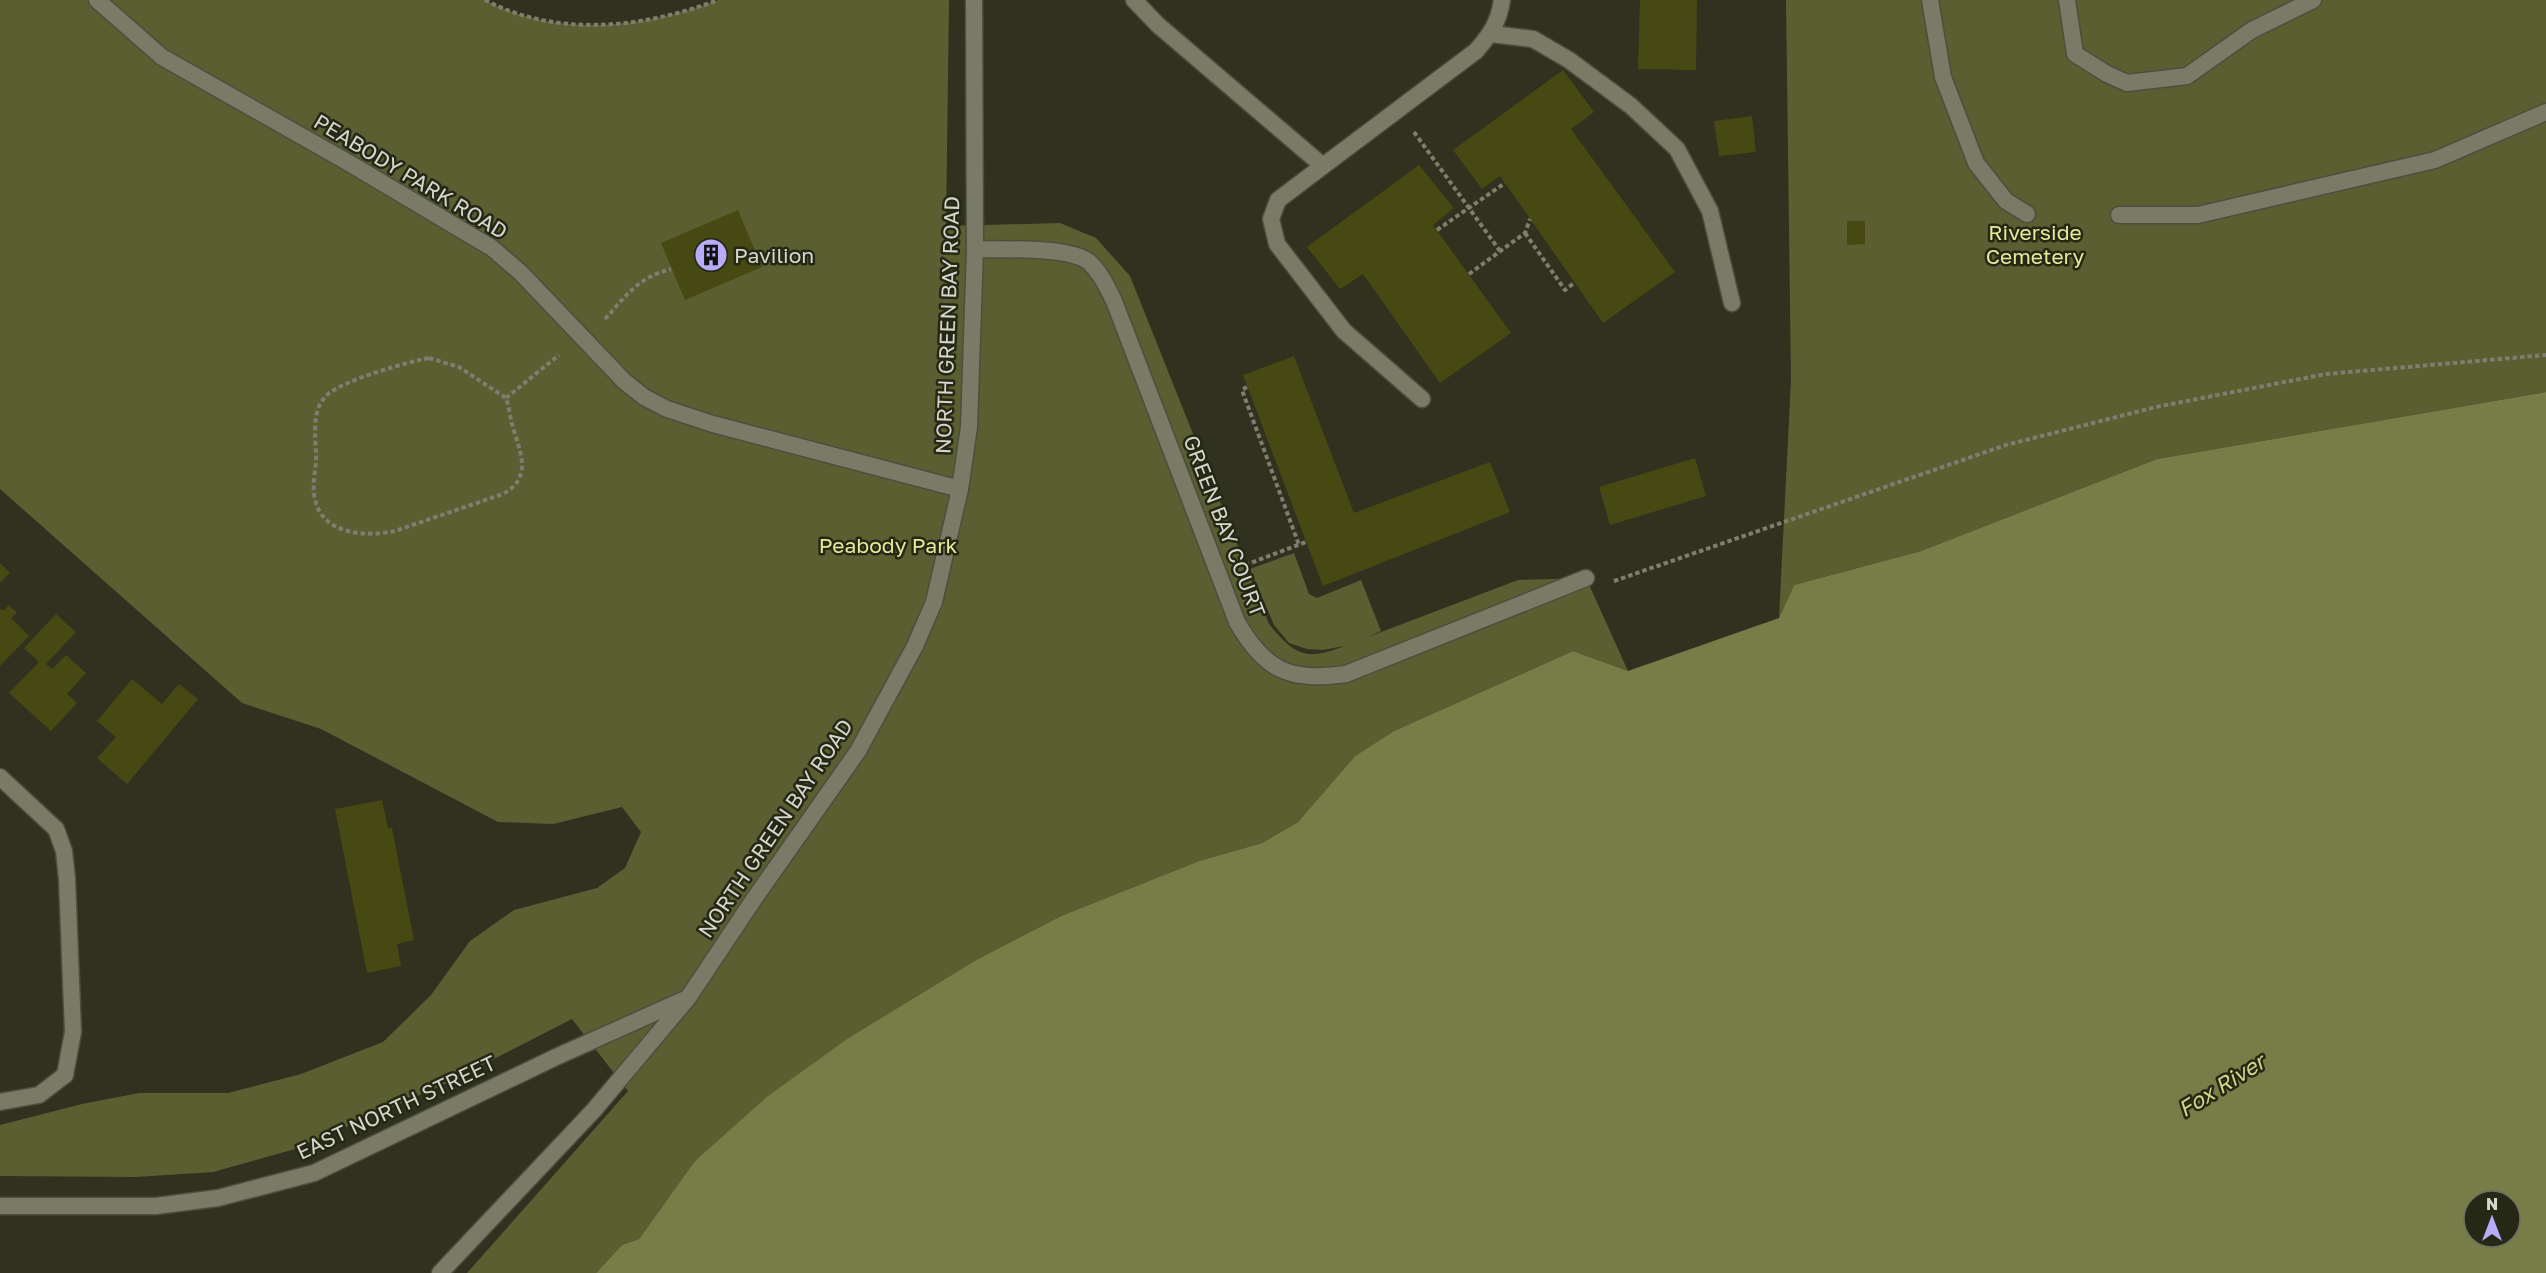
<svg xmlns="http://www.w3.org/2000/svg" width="2546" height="1273" font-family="'Golos Text',sans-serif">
  <rect width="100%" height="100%" fill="#30311f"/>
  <g fill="#5b5e31">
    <path d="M0 0H485C558 38 643 28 718 0H949L946 226 1060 223 1096 238 1130 276 1269 624C1294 654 1305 662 1344 646L1323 650 1307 649 1289 643 1274 625 1250 569 1294 553 1309 594 1317 598 1361 580 1381 631 1368 637 1518 580 1586 578 1628 671 1573 651 1394 731 1355 756 1298 822 1262 843 1199 861 1061 916 976 960 850 1037 694 1162 639 1239 622 1245 596 1273H467L628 1091 572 1019 445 1084 295 1149 213 1172 136 1177 0 1176V1125L82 1104 139 1093H228L301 1074 383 1042 431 995 470 941 514 910 597 888 625 868 641 832 622 807 553 824 498 822 321 729 242 703 0 489Z"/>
    <polygon points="1786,0 2546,0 2546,392 2157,459 1921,551 1794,585 1779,618 1791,380"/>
  </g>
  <path fill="#787c46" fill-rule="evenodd" d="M2546 392V1273H596L622 1245 639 1239 694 1162 768 1096 850 1037 976 960 1061 916 1199 861 1262 843 1298 822 1355 756 1394 731 1573 651 1628 671 1779 618 1794 585 1921 551 2157 459ZM2474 1201H2510V1237H2474Z"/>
  <g fill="#474912">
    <polygon points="1640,0 1697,0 1696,70 1638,69"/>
    <polygon points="1563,70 1594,112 1571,129 1675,272 1603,323 1500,176 1482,189 1453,150"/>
    <polygon points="1752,116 1756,152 1719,156 1714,121"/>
    <polygon points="1419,165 1454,208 1433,225 1511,333 1440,383 1363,274 1340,289 1307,247"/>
    <polygon points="738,210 762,267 685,300 661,243"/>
    <polygon points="1847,221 1865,221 1865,244 1847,245"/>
    <polygon points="1294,356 1354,513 1490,462 1510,512 1323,586 1243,375"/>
    <polygon points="1695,458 1706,496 1610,525 1599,487"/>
    <polygon points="0,563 10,573 0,583"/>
    <polygon points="9,605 17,613 11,618 29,636 0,666 0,609 4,610"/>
    <polygon points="56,614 76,632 46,664 52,669 66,655 86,673 67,694 77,703 51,731 9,693 39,662 24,648"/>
    <polygon points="132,679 162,704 179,684 198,699 127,784 97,758 116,737 97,721"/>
    <polygon points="382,800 388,828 392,828 414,940 397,944 401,966 367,973 335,809"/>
  </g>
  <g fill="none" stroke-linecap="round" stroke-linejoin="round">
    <defs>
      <g id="service">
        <polyline points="97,0 162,57 349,163 492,248 521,273 624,381 644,397 667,409 713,424 960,489"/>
        <polyline points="1930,0 1943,77 1976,163 2006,201 2027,214"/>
        <polyline points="2067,0 2075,54 2107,74 2127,83 2187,76 2252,30 2313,0"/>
        <polyline points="1491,34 1533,39 1569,60 1631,106 1677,149 1710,211 1732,303"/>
        <polyline points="1323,166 1278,200 1271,219 1277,244 1344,331 1422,399"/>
        <polyline points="2119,215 2198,215 2435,160 2546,112"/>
        <polyline points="0,1102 39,1095 65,1075"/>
      </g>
      <g id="minor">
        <path d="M1134 0 1158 25 1323 166 1476 51C1490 35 1499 22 1502 0"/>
        <path d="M975 249C1001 250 1069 246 1089 262 1101 273 1107 287 1114 301L1237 622C1265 671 1290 682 1346 674L1586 578"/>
        <polyline points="0,777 56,829 64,851 67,879 73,1032 65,1075"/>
        <polyline points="0,1206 156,1206 218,1198 314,1173 556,1057 683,1000"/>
        <polyline points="440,1273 594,1110 688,998 754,899 858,751 915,646 934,602 960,489 969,427 975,249 974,0"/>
      </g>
    </defs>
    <use href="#service" stroke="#4d4e3f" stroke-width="19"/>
    <use href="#minor" stroke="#4d4e3f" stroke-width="19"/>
    <g stroke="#7d7e6f" stroke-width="4" stroke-dasharray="4.5 3" stroke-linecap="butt">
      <path d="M485 0C558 38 643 28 718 0"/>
      <polyline points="1414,132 1500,251"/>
      <polyline points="1437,230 1505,183"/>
      <polyline points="1525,233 1565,290 1574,283"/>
      <polyline points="1469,274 1525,233 1530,219"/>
      <path d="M605 319C628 294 637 278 671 269"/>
      <path d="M429 358 459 367 506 398C510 409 510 420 514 431 522 457 531 478 503 494L395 531C366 537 322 535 315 499 311 484 317 468 316 453 315 434 312 410 326 396 340 381 407 362 429 358Z"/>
      <polyline points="1247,387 1242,390 1299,545"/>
      <polyline points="506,398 559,355"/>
      <polyline points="1245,565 1306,542"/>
      <polyline points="1614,581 2006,445 2156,407 2326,374 2546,355"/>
    </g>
    <use href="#service" stroke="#797b66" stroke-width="16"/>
    <use href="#minor" stroke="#797b66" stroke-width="16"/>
  </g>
  <defs>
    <symbol id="building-disc" viewBox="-11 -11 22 22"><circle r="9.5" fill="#b8abf7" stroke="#262816"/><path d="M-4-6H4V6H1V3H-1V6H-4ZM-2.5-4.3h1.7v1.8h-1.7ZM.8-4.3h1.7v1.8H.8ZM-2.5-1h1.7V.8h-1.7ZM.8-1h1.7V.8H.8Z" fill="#111"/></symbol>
  </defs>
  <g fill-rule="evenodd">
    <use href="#building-disc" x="692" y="236" width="38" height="38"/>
  </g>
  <g text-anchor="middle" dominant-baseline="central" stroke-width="5" stroke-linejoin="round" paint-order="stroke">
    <g font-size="21" fill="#d6d7cc" stroke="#262816">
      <text transform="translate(411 176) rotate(31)">PEABODY PARK ROAD</text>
      <text transform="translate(947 325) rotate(-88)">NORTH GREEN BAY ROAD</text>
      <text transform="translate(1225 526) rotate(69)">GREEN BAY COURT</text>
      <text transform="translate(775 828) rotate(-56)">NORTH GREEN BAY ROAD</text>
      <text transform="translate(396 1107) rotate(-25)">EAST NORTH STREET</text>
    </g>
    <g font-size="21" fill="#e4ea97" stroke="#262816">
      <text x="2035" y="232">Riverside<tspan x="2035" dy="24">Cemetery</tspan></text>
      <text x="888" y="545">Peabody Park</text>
    </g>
    <g font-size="21" fill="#d6d7cc" stroke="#262816" text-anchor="start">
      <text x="734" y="255">Pavilion</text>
    </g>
    <g font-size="22" font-style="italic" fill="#d2d786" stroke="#262816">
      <text transform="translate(2221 1085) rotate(-32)">Fox River</text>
    </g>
  </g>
  <g transform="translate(2492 1219)"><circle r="28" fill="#262816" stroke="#6c6e5f" stroke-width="1.5"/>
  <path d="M0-4.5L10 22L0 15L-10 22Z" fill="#b8abf7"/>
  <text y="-9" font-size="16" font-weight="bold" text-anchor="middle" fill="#d6d7cc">N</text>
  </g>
</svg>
